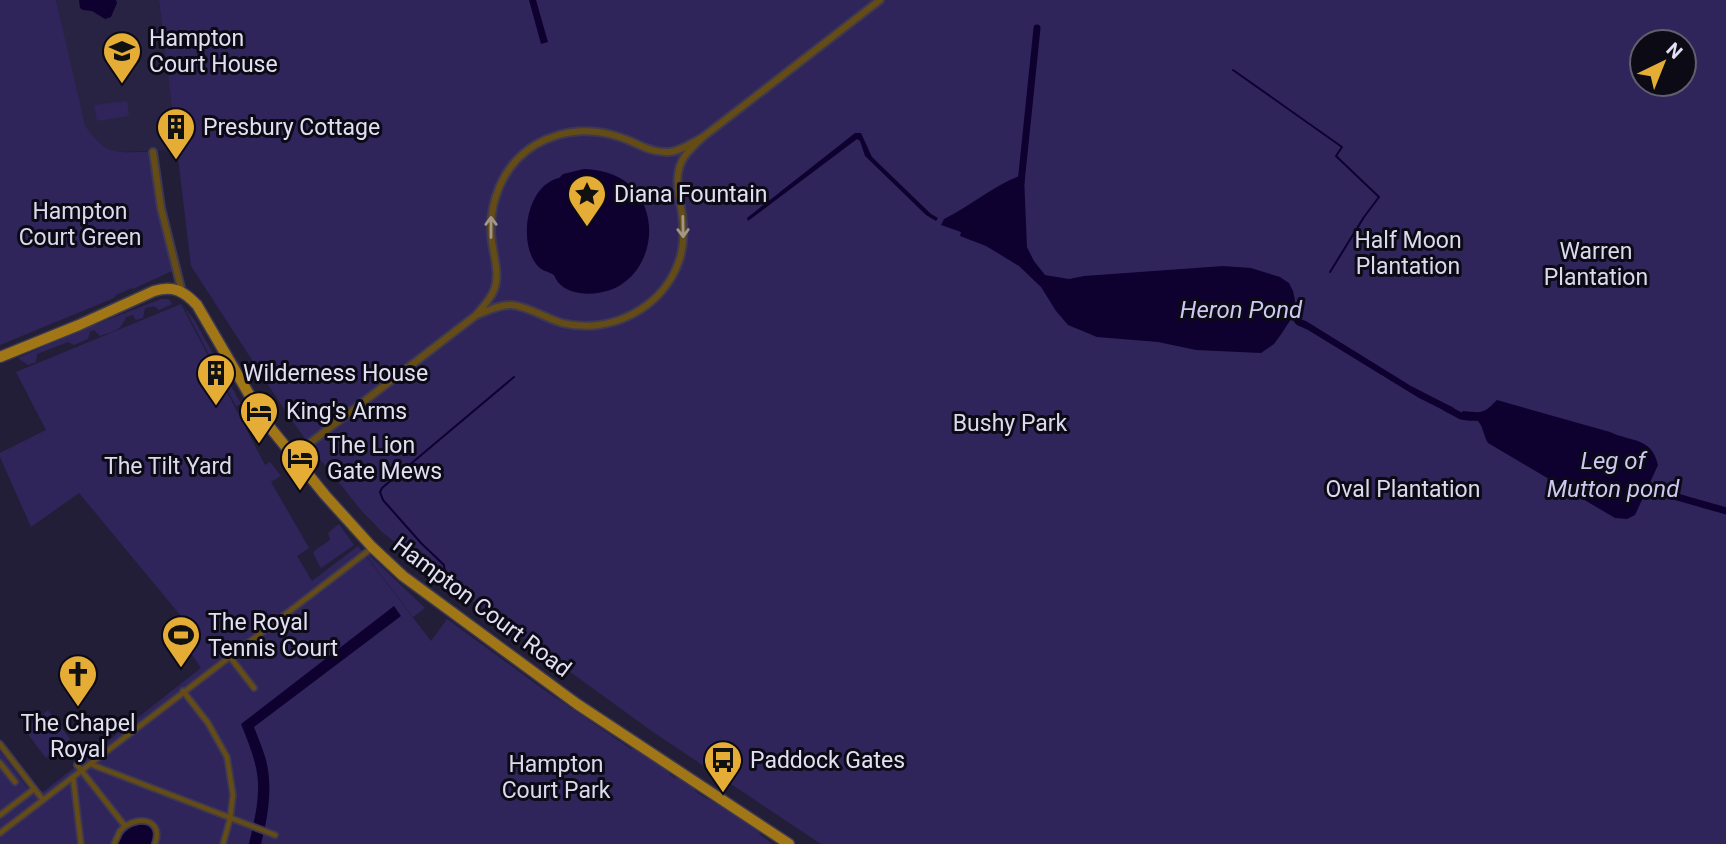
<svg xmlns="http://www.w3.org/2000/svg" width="1726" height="844" font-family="Roboto,sans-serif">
  <rect width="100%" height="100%" fill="#221e37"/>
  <polygon fill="#282343" points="56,0 159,0 177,150 112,152 96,142 84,126"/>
  <g fill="#30255b" fill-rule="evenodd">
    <path d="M0 0H56L85 126C107 156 112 152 148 152L172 271 133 289 132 288 116 295 114 298 0 345Z"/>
    <path d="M159 0H1726V844H821L653 732 431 571 382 532 361 510 315 453 282 406 191 266ZM1642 42H1684V84H1642Z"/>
    <polygon points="127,101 129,116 97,121 94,105"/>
    <path d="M161 299H169L172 304 159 310 154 306 145 308 143 318 136 320 133 315 126 317C121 331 114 331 100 336L94 330 90 332 88 339 74 345 68 342 37 354 36 362 28 365 18 358 74 333Z"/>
    <polygon points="181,304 265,465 270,462 281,476 271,482 309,548 297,556 312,581 358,546 431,641 447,619 540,687 631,749 634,747 669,771 669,774 675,778 683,778 695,788 695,791 705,798 726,808 760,832 759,834 773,844 0,844 0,751 32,794 39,789 43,792 201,668 185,644 196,634 79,493 31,527 0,457 0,453 46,430 16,372"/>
    <polygon points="184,307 195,321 241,404 236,406"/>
    <path d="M339 524 354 545 321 568 313 553C318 546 326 545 330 539L328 533Z"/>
    <polygon points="367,553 425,608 413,617 365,554"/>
    <polygon points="48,710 70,739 46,758 24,729"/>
  </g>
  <g fill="#0f012f">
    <polygon points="79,0 116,0 117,3 111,17 105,19 92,11 83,10 80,8"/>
    <polygon points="529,0 536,0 548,42 541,44"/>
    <polygon points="855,133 861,133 872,157 931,214 938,218 936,221 926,215 865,156 860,141 857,139 748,221 747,218"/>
    <path d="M584 169C679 171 664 304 579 293 568 291 558 286 554 275 547 271 541 271 536 264 518 240 527 185 559 178L563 174Z"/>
    <path d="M1022 175 1024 176 1027 247 1034 261 1045 275 1069 279 1084 276 1223 266 1251 268 1280 277 1289 283 1293 291 1295 300 1291 319 1282 333 1274 344 1261 353 1196 350 1158 342 1097 337 1068 325 1056 311 1041 287 1019 266 986 246 960 236 961 232 941 225 944 219C971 206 994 185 1022 175Z"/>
    <polygon points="1296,318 1306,321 1411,386 1454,408 1451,414 1419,398 1308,330 1297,325 1294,322"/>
    <path d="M1497 400 1610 432C1631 442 1652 437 1658 465L1635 515 1627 519 1615 518 1488 443C1483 435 1484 428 1478 421L1463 420 1461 413 1463 411C1483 413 1483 414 1497 400Z"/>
    <path d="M394 606 401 616 254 727C258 738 263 749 266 760 273 787 268 817 261 844H249C253 826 258 807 258 789 259 767 249 744 241 724Z"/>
    <path d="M145 824C154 828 155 836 151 844H118C122 831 132 825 145 824Z"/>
  </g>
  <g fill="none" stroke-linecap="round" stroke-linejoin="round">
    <g stroke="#0f012f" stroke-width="2">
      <polyline points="1233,70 1342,147 1336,156 1379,197 1364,217 1330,272"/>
      <polyline points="445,574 444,565 421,543 383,500 380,492 382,488 514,377"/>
    </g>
    <g stroke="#0f012f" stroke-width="7">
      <polyline points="1021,183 1037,28"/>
      <polyline points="1446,408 1461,416 1470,417"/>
      <polyline points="1639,486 1726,511"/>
    </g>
    <defs>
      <g id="pedestrian">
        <polyline points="230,657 254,688"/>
        <polyline points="183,691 208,723 227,757 233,795 230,819 223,844"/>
        <polyline points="0,744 43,800"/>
        <polyline points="0,763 15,782"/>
        <polyline points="90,764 275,835"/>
        <path d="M77 765 125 826C142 815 163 821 155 844"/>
        <polyline points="73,777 81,844"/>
        <polyline points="0,815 34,789"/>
        <polyline points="0,833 372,548"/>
        <polyline points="114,844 120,831 125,826"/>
      </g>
      <g id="minor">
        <polyline points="153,152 161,208 182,292"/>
        <path d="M477 315C487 311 500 304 512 305 530 307 545 318 562 323 610 335 663 308 679 261 684 247 684 229 682 214 680 196 673 179 682 161 686 152 696 144 703 137L880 0"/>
        <path d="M293 456 475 316C482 308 490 300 494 290 500 276 494 257 492 242 487 205 502 165 535 145 564 128 597 127 628 140 641 146 654 153 669 152 681 151 692 143 703 137"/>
      </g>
      <path id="primary" d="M0 357 79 325 154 291C173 285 184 291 197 305L264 420 325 495 372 547 403 576 577 704 789 844"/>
    </defs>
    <use href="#pedestrian" stroke="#3d3951" stroke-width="8"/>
    <use href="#minor" stroke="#3d3951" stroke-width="10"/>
    <use href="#primary" stroke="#3d3951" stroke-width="13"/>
    <use href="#pedestrian" stroke="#654c17" stroke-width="4.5"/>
    <use href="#minor" stroke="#654c17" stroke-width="6"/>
    <use href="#primary" stroke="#a07616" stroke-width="10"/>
  </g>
  <defs><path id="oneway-shaft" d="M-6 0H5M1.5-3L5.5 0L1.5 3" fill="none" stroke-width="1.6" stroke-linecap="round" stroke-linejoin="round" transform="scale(1.75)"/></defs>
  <g stroke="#a39684">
    <use href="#oneway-shaft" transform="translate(491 227) rotate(-90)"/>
    <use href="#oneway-shaft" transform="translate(683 227) rotate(89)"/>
  </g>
  <defs>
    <symbol id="school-pin" viewBox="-11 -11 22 30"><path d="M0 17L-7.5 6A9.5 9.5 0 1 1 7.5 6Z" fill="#e5ad35" stroke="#0b0a15"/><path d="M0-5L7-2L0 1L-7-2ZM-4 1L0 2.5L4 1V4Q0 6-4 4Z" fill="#111"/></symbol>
    <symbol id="building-pin" viewBox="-11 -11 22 30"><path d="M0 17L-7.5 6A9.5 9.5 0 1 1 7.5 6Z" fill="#e5ad35" stroke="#0b0a15"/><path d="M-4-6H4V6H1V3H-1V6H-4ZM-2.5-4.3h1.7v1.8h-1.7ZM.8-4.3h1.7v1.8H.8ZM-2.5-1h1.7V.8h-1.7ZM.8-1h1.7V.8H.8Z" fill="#111"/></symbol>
    <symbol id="sight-pin" viewBox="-11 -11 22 30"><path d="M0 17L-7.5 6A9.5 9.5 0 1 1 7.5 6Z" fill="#e5ad35" stroke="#0b0a15"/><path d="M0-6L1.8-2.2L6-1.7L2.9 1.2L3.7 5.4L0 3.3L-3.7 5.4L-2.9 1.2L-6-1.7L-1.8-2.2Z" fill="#111"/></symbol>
    <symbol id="hotel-pin" viewBox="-11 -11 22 30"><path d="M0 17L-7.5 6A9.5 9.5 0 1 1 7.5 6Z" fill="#e5ad35" stroke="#0b0a15"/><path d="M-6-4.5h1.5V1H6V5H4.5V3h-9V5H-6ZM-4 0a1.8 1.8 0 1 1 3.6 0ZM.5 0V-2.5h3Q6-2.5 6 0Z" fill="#111"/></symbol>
    <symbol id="stadium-pin" viewBox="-11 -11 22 30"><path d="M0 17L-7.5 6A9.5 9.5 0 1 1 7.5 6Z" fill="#e5ad35" stroke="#0b0a15"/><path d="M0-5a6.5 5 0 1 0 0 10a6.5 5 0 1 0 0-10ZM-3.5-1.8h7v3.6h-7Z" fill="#111"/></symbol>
    <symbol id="church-pin" viewBox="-11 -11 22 30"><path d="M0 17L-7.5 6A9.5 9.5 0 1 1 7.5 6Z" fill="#e5ad35" stroke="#0b0a15"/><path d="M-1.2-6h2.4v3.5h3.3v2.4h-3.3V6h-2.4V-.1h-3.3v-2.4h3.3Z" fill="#111"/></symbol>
    <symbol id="bus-pin" viewBox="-11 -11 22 30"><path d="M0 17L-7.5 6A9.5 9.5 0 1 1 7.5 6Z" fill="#e5ad35" stroke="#0b0a15"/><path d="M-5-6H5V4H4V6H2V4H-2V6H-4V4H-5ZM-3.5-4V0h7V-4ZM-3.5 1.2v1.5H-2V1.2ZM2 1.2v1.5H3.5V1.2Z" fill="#111"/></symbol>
  </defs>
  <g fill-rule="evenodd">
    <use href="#school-pin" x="100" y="29" width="44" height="60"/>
    <use href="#building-pin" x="154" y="105" width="44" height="60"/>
    <use href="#sight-pin" x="565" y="172" width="44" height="60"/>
    <use href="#building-pin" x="194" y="351" width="44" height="60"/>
    <use href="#hotel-pin" x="237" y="389" width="44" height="60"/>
    <use href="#hotel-pin" x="278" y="436" width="44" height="60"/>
    <use href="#stadium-pin" x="159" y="613" width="44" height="60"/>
    <use href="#church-pin" x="56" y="652" width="44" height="60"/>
    <use href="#bus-pin" x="701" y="738" width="44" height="60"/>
  </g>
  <g text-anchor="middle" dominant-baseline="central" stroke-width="6" stroke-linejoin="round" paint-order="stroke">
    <g font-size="23" fill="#e1dff1" stroke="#0b0a15" text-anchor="start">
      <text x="149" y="38">Hampton<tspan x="149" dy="26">Court House</tspan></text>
      <text x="203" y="127">Presbury Cottage</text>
      <text x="614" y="194">Diana Fountain</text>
      <text x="243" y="373">Wilderness House</text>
      <text x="286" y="411">King's Arms</text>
      <text x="327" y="445">The Lion<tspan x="327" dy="26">Gate Mews</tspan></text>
      <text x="208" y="622">The Royal<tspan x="208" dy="26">Tennis Court</tspan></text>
      <text x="78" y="723" text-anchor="middle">The Chapel<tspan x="78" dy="26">Royal</tspan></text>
      <text x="750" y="760">Paddock Gates</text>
    </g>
    <g font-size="23" fill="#dbd9ee" stroke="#0b0a15">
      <text x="80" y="211">Hampton<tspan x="80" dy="26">Court Green</tspan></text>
      <text x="1408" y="240">Half Moon<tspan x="1408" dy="26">Plantation</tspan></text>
      <text x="1596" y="251">Warren<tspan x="1596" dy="26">Plantation</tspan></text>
      <text x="1010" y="423">Bushy Park</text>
      <text x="168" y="466">The Tilt Yard</text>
      <text x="1403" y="489">Oval Plantation</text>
      <text x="556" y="764">Hampton<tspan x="556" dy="26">Court Park</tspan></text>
    </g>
    <g font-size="23" fill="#e1dff1" stroke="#0b0a15">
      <text transform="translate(482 607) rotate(37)">Hampton Court Road</text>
    </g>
    <g font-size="24" font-style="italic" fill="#ccc8f1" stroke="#0b0a15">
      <text x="1241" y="310">Heron Pond</text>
      <text x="1613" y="461">Leg of<tspan x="1613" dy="28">Mutton pond</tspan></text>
    </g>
  </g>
  <g transform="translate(1663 63) rotate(43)"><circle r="33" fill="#0b0a15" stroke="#615f6d" stroke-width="2"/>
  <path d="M0-5L12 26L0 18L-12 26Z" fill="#e5ad35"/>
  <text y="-10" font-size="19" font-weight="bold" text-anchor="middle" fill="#e1dff1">N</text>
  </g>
</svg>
